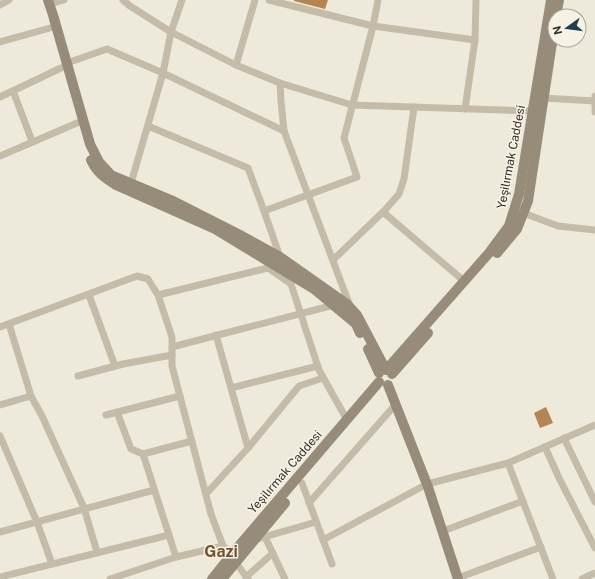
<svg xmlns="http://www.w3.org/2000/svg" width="595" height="579" font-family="'Public Sans',sans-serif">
  <rect width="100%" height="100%" fill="#eeeadb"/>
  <g fill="#b58451">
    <polygon points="294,0 328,0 325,9 294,1"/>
    <polygon points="546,407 553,423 540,428 534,413"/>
  </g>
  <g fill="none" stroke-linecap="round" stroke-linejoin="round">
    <g stroke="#c4bca8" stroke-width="7">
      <polyline points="123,0 130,6 171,32 236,65 280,83 352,105 533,111"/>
      <polyline points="269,0 373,26 475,40"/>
      <polyline points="50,4 64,0"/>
      <polyline points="0,5 9,0"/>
      <polyline points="0,42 50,28"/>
      <polyline points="67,63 107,49 163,73 284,131 350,306"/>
      <polyline points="236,65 255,0"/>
      <polyline points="280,83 281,101 284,131"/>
      <polyline points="13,91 32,141"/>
      <polyline points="595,96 595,112"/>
      <polyline points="0,97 61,68"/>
      <polyline points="543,98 595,101"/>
      <polyline points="465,109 475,40 476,0"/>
      <polyline points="148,126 248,168 264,211 280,257"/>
      <polyline points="0,156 77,123"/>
      <polyline points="131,183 163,73 171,32 182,0"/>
      <polyline points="264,211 357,177 344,138 373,26 378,0"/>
      <polyline points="383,212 464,281"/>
      <polyline points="523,213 558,226 595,230"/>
      <polyline points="333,260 385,210 399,194 404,179 414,107"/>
      <polyline points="89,295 115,366"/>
      <polyline points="158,295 268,268 291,284 319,370 347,420"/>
      <polyline points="0,327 137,276 148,279 158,295 172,337 172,366 211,514 223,546 232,554"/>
      <polyline points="216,335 248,448"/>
      <polyline points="172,347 334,305"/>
      <polyline points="78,376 123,364 172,355"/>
      <polyline points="231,388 318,366"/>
      <polyline points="31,396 42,416 84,508 97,552"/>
      <polyline points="0,405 31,396 9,324"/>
      <polyline points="117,412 131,449 143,454"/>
      <polyline points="106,415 180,396"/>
      <polyline points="0,436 37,522 52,564"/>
      <polyline points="564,438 595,502"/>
      <polyline points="192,441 143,454 176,557 223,546"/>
      <polyline points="545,447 560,480 595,548"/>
      <polyline points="508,463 553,579"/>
      <polyline points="302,483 332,564"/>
      <polyline points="206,494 248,448 299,386 323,378"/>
      <polyline points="309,503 396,404"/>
      <polyline points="443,531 523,501"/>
      <polyline points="0,532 154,490"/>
      <polyline points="265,537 285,579"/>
      <polyline points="254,540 316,522"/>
      <polyline points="323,540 427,484 508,463 595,425"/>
      <polyline points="236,563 248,579"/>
      <polyline points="0,577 169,535"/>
      <polyline points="246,577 273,553"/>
      <polyline points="458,578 541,547"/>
      <polyline points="110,579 176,557"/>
      <polyline points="582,579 595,573"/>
    </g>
    <g stroke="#978c7a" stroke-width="10">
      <polyline points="48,0 53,15 90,144 99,162 111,175 171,200 240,235 280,257 347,304 357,315 386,370 489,253 509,226 519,194 551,0"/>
      <polyline points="556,16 559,0"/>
      <path d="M91 160C97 173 105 178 116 185L215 229 314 289 356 324 360 333"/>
      <polyline points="497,253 517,229 528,201 555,23"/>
      <polyline points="368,349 379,373"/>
      <polyline points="392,374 428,333"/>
      <polyline points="388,385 428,487 458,579"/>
      <polyline points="212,579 232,554 379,382"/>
      <polyline points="222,579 285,503"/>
    </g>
  </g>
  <g text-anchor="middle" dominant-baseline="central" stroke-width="3" stroke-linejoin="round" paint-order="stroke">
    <g font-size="12" fill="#322d27" stroke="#f6f3e6">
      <text transform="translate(511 157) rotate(-79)">Yeşilırmak Caddesi</text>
      <text transform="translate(285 472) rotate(-49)">Yeşilırmak Caddesi</text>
    </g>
    <g font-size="16" font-weight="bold" fill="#76512b" stroke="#f6f3e6">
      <text x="221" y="551">Gazi</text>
    </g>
  </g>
  <g transform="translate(567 28) rotate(256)"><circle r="19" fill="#f6f3e6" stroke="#a8a49a"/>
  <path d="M0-3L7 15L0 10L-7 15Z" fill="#223f4e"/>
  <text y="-6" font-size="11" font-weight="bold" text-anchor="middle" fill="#322d27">N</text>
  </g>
</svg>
